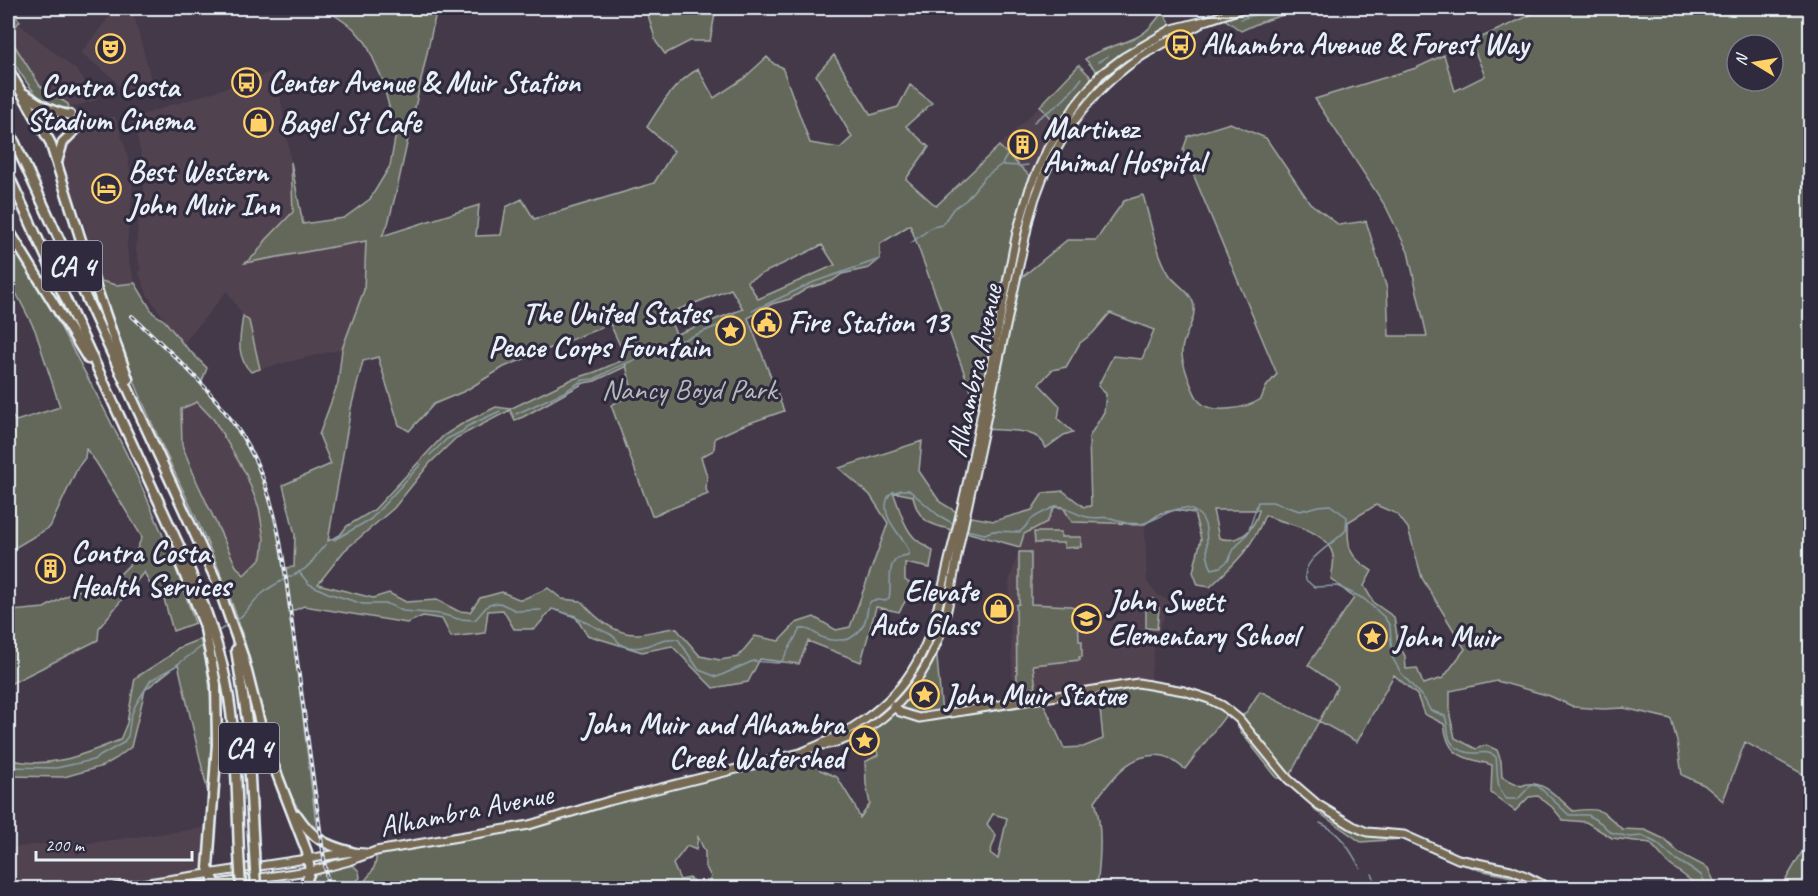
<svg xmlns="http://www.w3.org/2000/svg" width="1818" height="896" font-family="Caveat,sans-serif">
  <rect width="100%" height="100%" fill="#433948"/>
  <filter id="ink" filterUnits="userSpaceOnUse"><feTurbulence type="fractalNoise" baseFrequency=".0167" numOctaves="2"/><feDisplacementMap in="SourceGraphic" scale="12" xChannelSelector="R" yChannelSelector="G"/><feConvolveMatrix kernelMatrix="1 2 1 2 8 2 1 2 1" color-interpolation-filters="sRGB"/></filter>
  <g filter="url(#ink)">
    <g fill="#514350">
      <polygon points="116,8 132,8 152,83 122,91 114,79 81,53"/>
      <polygon points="18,23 75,69 98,97 97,100 69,108 68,104 40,86 8,35"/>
      <polygon points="276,70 291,162 291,192 293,212 266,240 256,254 247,262 366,241 364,290 342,349 260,369 249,321 243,316 227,291 183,344 148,296 138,271 141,270 136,250 138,223 144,189 142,158 133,121 137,116 164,108 169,105 179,103 232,86 236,86"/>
      <polygon points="1040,106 1060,130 1034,180 999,146"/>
      <polygon points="115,116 126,150 133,183 127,244 128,258 135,283 116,285 98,280 90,256 86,229 79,207 68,199 58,155 78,127"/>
      <polygon points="197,402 214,420 245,472 259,508 264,539 262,557 244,575 236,567 211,513 182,445 181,409"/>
      <polygon points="1055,506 1063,507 1072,522 1145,525 1147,582 1158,595 1171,602 1156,635 1150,684 1013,703 1009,582 1024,534 1047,522"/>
      <polygon points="205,828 202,862 200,868 193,871 125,881 110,879 107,881 87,884 78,888 8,888 8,848 74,840 74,845"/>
    </g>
    <g fill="#64685a" stroke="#a6aca9" stroke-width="1.5" fill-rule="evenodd">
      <path d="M8 8 20 21 8 35 40 86 68 104 69 108C44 111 31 89 19 71 15 65 9 57 8 50 5 37 8 21 8 8Z"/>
      <path d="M336 8H437L397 189 388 224 382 236 479 205 476 236 501 235 506 207 522 199 534 219 654 183 674 151 647 127C662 103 673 84 698 69L714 98 743 79 767 57 774 64 782 67 810 143 840 148 852 137 816 75 834 55 871 115 898 107 910 85 932 103 906 126 929 147 906 179 936 206 999 146 1034 180 1030 188 980 416 910 225 880 244V259L869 268 842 274 832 281 808 288 790 299 772 304 748 318 784 411 741 426 715 438 714 450 701 457 707 476 706 489 708 494 652 516 611 405 633 394 626 365 625 367 595 381 584 383 523 417 515 420 510 410 456 438 430 463 394 508 344 551 318 584 373 598 389 593 406 602 437 600 458 611 470 612 480 598 502 592 521 600 548 588 562 599 581 601C595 617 614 635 638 634 650 633 663 629 676 628L700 656 720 660 738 657 755 636 779 641 796 623 814 617 836 630 850 627 888 523 870 495 839 468 922 441 919 471 940 502 960 514 956 531C932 525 918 523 913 496L893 492C899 506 904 530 917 540 922 545 928 546 933 551L930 568 905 563V580L911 584 906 600 899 612 876 607 861 662 808 641 799 664 760 659 748 682 713 688 672 646 642 652 587 635 575 616 552 609 535 629H514L503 610 488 611 485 633 451 637 442 619 423 616 407 623 304 606 290 612 317 832C284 809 260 701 250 661 228 573 183 495 147 412 128 369 114 324 98 280L116 285 135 283 153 313 165 321 183 344 207 368 201 384C254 443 272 490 284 568L294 567 295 535 283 485 331 464 319 435 338 383 342 349 364 290 366 241 245 263 256 254 266 240 293 212 291 162 303 224 344 218 370 199 390 166 396 133 381 76 366 43 353 28 333 14ZM822 245 835 265 758 299 747 281ZM731 289 743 309 674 335 676 334 667 314ZM610 324 625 356 623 360 595 372 570 380 510 409 496 407 465 422 443 436 374 510 347 526 340 535 328 541 351 408 363 361 378 357 399 425 409 431 434 404 465 391 504 367ZM197 402 214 420 245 472 259 508 264 539 262 557 244 575 236 566 197 482 182 445 181 409Z"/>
      <polygon points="646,8 712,8 715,14 710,41 690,41 665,54 656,42"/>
      <polygon points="1210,8 1305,8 1261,22 1241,31 1220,16 1208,20"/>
      <path d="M1546 8H1810V778L1745 742 1723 801 1704 785 1682 775 1677 741 1671 719 1624 708 1603 709 1574 707 1550 696 1497 681 1450 691V716L1455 738 1476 749 1486 745 1497 750 1501 761 1502 777 1521 786C1542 777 1558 798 1573 811 1601 807 1602 810 1622 829L1645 830 1664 839 1679 853 1708 868 1717 888H1701L1670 865 1650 843 1612 838 1586 822 1563 820 1552 807 1538 796 1529 797 1515 811 1491 793 1492 765C1463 756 1448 759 1444 724L1424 714 1417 695 1394 675 1357 742 1319 721 1288 779 1277 778 1241 732 1229 711 1185 769C1179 765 1171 758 1164 756 1131 750 1113 778 1095 801 1103 828 1100 860 1097 888H706L711 877 705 865V852L698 837 696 850 687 846 673 864 680 880 690 878 700 888H591L590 887 589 888H358C369 876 378 868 376 851L529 825 609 801 800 753 819 757 820 770 837 777 855 806 860 818 870 804 866 784 865 762 878 755 873 735C886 713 906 698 920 676 926 667 930 656 936 647L942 714 1041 698 1064 748 1083 747 1103 739 1098 688C1112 687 1126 683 1140 683 1175 684 1212 697 1239 719L1248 710 1260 691 1319 721 1338 686 1308 665 1354 598 1331 579C1332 571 1335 562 1333 555 1326 528 1286 525 1265 515 1251 550 1236 562 1210 587L1198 585 1193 572 1201 539 1194 513 1176 510 1161 513 1145 524 1072 522 1063 507 1055 506 1047 522 1024 534 1020 547 962 531 966 516 994 521 1032 510 1043 493 1063 491 1084 507 1091 506 1089 437 1104 412 1106 394 1098 386 1113 356 1142 359 1154 330 1110 313 1093 333 1080 343 1066 367 1052 370 1039 384 1060 406 1058 419 1073 432 1064 435 1046 448C1039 427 1003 431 985 429L1015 283 1067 240H1096L1124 201 1143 195C1150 219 1156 253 1169 274 1175 284 1189 290 1193 302 1199 320 1180 337 1182 355 1183 365 1193 394 1200 402 1212 415 1248 408 1261 399L1266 387 1277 374 1183 150 1188 136 1230 123 1266 138 1310 203 1339 225 1366 221 1387 289 1389 336H1427L1408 252 1386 207 1315 99 1416 68 1444 55 1455 91 1485 76 1471 42ZM1737 45H1773V81H1737ZM1376 505 1397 514 1408 528 1422 578 1465 649 1443 678 1423 684 1417 668 1406 669 1405 656 1398 643 1394 617 1374 603 1364 586 1372 571C1348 556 1348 549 1348 522ZM1213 510H1259V511C1253 530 1241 544 1219 538ZM993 814 1007 818 998 859 990 853 996 836 987 824Z"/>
      <path d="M1163 11 1172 29 1100 75 1085 59C1100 48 1118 46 1135 38 1148 32 1155 22 1163 11Z"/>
      <polygon points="1079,65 1095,81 1060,130 1040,106"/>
      <path d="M8 232C78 358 151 485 195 623L173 631 164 599 158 601 144 572 99 628 98 640 8 685V598L12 611 44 608 77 590 99 595 131 563 142 537 96 462 86 449 85 458 78 467 50 527 8 552V411L16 421 60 407 35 330 8 277Z"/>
      <path d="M243 316 249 321 260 369 251 372C235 356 240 337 243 316Z"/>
      <polygon points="1034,532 1061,532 1061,537 1081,537 1081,547 1064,548 1064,543 1035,543"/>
      <polygon points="1019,552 1031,552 1031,604 1071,606 1078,611 1079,641 1082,641 1082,657 1079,657 1080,660 1033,665 1036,688 1017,690 1016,605 1019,604"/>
      <polygon points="1153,599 1159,608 1157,629 1146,628 1146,606"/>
      <path d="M200 639C216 690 212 741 208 793L178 664 145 690 131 747 117 758 103 766 64 777 8 776V759C48 770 83 755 120 740L127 723 135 678 168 657 178 648Z"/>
      <polygon points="1317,804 1367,832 1404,835 1458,859 1493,866 1549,888 1536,888 1526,880 1479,870 1402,839 1361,842 1315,810"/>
      <polygon points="1810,838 1810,888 1781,888"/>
      <polygon points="349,861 359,871 360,878 347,888 304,888 310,871"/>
    </g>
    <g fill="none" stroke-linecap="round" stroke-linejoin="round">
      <g stroke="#8c9eab" stroke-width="1.5">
        <polyline points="1241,19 1277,8"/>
        <polyline points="1098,62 1108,56"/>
        <path d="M1034 122C1043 113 1053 110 1062 101 1070 94 1076 86 1082 78"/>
        <polyline points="1003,165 1020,166 1028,165"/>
        <polyline points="911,243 932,227 942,225 953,209 966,200 985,177 1002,164 1009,152"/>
        <polyline points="752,311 814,282 880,259"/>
        <polyline points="516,414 566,391 583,380 594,379 615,368 739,317"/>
        <polyline points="430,455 447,439 463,431 466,427 500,411"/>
        <path d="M966 530 985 534 992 531 1019 532C1025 529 1027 523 1032 519 1037 515 1046 511 1052 508 1063 504 1076 515 1087 517 1096 519 1106 516 1114 519 1122 521 1128 525 1136 525 1156 524 1178 498 1197 513 1214 525 1201 552 1212 569L1220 567 1228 561 1234 549 1248 533 1258 502H1272L1300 511 1318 506 1330 505 1347 517 1346 530C1335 544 1300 559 1306 580L1314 587 1337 586 1348 591 1364 599 1384 617 1390 626 1392 657 1401 673 1425 700 1430 710 1445 716C1448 723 1447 732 1450 740 1451 743 1454 745 1456 747 1473 760 1485 746 1496 757 1498 772 1495 789 1507 799H1518L1531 785 1538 786 1569 815H1588L1601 823 1610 832 1629 837 1643 836 1658 844 1672 857 1701 875 1708 888"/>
        <polyline points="334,540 371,519 421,464"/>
        <path d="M299 572C312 567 316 553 326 544"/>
        <path d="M559 611C577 617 593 626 610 634 616 637 618 644 624 646 647 653 657 636 678 639L699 670 717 677 753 661 778 663 782 661 800 629C816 627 816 642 839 640 845 639 848 641 852 637 859 633 864 626 866 618 869 604 866 597 885 601L889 598C893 582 883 557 908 555L909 551C902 534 876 515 890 494L901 490H909L938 515 954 524"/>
        <path d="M235 621C247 614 251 602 262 594 272 584 287 579 299 572L309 584 328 593 363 604H388L403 611 441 614 458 619 475 620 489 604 500 603 517 611 541 610"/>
        <polyline points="217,632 228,625"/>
        <polyline points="8,767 56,768 93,760 123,743 128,736 131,716 136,704 151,680 174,667 205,644"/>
        <path d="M1320 823C1340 832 1350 849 1360 868"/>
        <polyline points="1372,874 1379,888"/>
        <polyline points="1798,888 1810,881"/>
      </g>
      <defs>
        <g id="major">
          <polyline points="893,706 900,712 919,718 1138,683 1184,691 1209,699 1223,706 1239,719 1288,779 1317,804 1353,826 1367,832 1404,835 1458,859 1511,870 1526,876 1549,888"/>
          <path d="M824 745C875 736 915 694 935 647 951 611 953 569 962 532 985 428 1006 323 1029 219 1043 163 1075 109 1120 72 1143 52 1173 39 1199 25"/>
          <polyline points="115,888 352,852 366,853"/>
          <path d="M189 888 315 870 349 861 376 851 529 825 609 801 800 753C846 735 891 709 916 664 935 631 941 593 950 556 977 450 995 340 1017 232L1030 188 1048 148 1076 105 1100 75 1124 57 1172 29 1208 20 1244 8"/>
        </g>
        <g id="highway">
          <polyline points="8,69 50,142 94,281 128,379"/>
          <path d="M25 94C40 105 52 112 70 115"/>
          <polyline points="8,128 216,580 243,656 265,743 307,852 310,871 304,888"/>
          <polyline points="57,162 63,142 78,127"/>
          <path d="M8 174 181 550C202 598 221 646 229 698 237 749 237 802 239 854"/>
          <polyline points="8,229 88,359"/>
          <polyline points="176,553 204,624 216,684 217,744 208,868 218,888"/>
          <polyline points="236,650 247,721 254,852"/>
          <path d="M297 815C313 839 325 845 352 852"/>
        </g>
      </defs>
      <use href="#major" stroke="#e8f1f8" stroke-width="11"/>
      <use href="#highway" stroke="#e8f1f8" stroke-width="13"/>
      <use href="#major" stroke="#766a55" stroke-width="7"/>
      <use href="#highway" stroke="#766a55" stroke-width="8"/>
      <defs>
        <path id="rail" d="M132 316C174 356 221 396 249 448 282 508 285 579 295 646 306 727 317 808 328 888"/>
      </defs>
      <use href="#rail" stroke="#e8f1f8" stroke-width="4"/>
      <use href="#rail" stroke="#2f2a3d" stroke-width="1.5" stroke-dasharray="4.5" stroke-linecap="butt"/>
      <defs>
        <g id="highway-bridge">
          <polyline points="254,852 256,888"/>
          <polyline points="239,854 241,888"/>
        </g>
      </defs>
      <use href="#highway-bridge" stroke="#e8f1f8" stroke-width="13" stroke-linecap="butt"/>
      <use href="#highway-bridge" stroke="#766a55" stroke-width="8"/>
    </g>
  </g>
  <defs>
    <symbol id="bus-ring" viewBox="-11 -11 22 22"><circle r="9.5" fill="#2f2a3d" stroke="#ffd166" stroke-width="1.5"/><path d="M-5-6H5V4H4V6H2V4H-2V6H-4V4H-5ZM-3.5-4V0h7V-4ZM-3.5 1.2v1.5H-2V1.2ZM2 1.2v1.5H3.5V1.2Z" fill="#ffd166"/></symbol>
    <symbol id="theatre-ring" viewBox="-11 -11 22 22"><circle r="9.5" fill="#2f2a3d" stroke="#ffd166" stroke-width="1.5"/><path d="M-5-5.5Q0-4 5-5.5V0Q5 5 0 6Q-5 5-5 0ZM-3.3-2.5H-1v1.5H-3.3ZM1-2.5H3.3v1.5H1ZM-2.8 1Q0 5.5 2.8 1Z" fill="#ffd166"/></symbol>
    <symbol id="shop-ring" viewBox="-11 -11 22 22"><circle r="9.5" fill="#2f2a3d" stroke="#ffd166" stroke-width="1.5"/><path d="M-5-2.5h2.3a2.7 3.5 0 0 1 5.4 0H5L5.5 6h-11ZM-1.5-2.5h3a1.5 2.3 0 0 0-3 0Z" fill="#ffd166"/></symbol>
    <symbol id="building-ring" viewBox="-11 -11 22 22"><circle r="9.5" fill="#2f2a3d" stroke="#ffd166" stroke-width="1.5"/><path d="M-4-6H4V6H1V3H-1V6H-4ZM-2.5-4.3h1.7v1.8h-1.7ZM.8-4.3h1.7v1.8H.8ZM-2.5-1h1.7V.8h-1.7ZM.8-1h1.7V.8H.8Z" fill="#ffd166"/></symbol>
    <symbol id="hotel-ring" viewBox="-11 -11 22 22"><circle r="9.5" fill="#2f2a3d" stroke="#ffd166" stroke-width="1.5"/><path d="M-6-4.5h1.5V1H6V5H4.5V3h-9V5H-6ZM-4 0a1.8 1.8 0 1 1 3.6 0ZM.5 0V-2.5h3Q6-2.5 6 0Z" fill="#ffd166"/></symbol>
    <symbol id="civic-ring" viewBox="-11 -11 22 22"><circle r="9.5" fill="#2f2a3d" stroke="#ffd166" stroke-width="1.5"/><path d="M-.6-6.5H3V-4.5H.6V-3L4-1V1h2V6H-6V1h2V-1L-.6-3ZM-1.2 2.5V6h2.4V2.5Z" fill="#ffd166"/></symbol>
    <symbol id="sight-ring" viewBox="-11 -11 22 22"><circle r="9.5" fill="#2f2a3d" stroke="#ffd166" stroke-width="1.5"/><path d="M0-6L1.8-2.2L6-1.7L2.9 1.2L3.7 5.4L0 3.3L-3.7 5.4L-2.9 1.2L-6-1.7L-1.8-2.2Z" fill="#ffd166"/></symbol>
    <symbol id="school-ring" viewBox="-11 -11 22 22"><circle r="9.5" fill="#2f2a3d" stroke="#ffd166" stroke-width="1.5"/><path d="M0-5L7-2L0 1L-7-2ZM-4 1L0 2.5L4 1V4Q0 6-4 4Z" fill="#ffd166"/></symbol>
  </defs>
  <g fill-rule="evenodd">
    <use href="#bus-ring" x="1164" y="28" width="33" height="33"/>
    <use href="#theatre-ring" x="94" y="32" width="33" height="33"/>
    <use href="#bus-ring" x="230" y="66" width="33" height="33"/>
    <use href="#shop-ring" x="242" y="106" width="33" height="33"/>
    <use href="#building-ring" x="1006" y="128" width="33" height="33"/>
    <use href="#hotel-ring" x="90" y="172" width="33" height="33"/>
    <use href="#civic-ring" x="750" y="306" width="33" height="33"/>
    <use href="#sight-ring" x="714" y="314" width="33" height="33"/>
    <use href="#building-ring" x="34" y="552" width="33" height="33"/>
    <use href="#shop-ring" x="982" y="592" width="33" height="33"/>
    <use href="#school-ring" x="1070" y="602" width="33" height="33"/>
    <use href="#sight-ring" x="1356" y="620" width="33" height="33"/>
    <use href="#sight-ring" x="908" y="678" width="33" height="33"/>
    <use href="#sight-ring" x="848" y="724" width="33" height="33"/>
  </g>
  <g text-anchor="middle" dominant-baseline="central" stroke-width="6" stroke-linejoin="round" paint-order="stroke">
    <g fill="#2f2a3d" stroke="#b0b5c0" stroke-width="1.5">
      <rect x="42" y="241" width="60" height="50" rx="4.5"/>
      <rect x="219" y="723" width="60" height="50" rx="4.5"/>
    </g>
    <g font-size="28" font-weight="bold" fill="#e8f1f8">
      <text x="72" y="266">CA 4</text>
      <text x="249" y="748">CA 4</text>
    </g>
    <g font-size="30" font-weight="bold" fill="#e8f1f8" stroke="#2f2a3d" text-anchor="start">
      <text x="1201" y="44">Alhambra Avenue &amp; Forest Way</text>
      <text x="268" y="82">Center Avenue &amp; Muir Station</text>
      <text x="110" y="86" text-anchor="middle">Contra Costa<tspan x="110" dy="34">Stadium Cinema</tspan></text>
      <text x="279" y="122">Bagel St Cafe</text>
      <text x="1043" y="128">Martinez<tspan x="1043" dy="34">Animal Hospital</tspan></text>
      <text x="128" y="171">Best Western<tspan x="128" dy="34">John Muir Inn</tspan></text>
      <text x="710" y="313" text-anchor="end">The United States<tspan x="710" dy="34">Peace Corps Fountain</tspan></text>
      <text x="788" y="322">Fire Station 13</text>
      <text x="71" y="552">Contra Costa<tspan x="71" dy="34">Health Services</tspan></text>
      <text x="978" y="591" text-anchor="end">Elevate<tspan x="978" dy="34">Auto Glass</tspan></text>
      <text x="1108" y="601">John Swett<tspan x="1108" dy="34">Elementary School</tspan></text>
      <text x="1394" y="637">John Muir</text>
      <text x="945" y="695">John Muir Statue</text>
      <text x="844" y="724" text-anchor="end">John Muir and Alhambra<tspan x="844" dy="34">Creek Watershed</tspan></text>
    </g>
    <g font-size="30" fill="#e8f1f8" stroke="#2f2a3d">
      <text transform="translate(974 371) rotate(-78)">Alhambra Avenue</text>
      <text transform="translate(466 810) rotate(-11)">Alhambra Avenue</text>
    </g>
    <g font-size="30" fill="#b3bab9" stroke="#2f2a3d">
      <text x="689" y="389">Nancy Boyd Park</text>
    </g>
  </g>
  <rect width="1818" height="896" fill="none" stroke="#2f2a3d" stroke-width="30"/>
  <rect x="15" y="15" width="1788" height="866" fill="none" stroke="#e8f1f8" stroke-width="2" filter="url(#ink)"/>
  <g transform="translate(1755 63) rotate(281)"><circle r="28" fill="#2f2a3d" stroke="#797a88" stroke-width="1.5"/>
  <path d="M0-4.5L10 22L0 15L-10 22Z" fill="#ffd166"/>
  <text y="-9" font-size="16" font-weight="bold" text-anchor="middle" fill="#e8f1f8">N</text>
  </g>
  <path d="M36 851v9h156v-9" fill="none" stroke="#e8f1f8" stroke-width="3"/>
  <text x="45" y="851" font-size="18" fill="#e8f1f8" stroke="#2f2a3d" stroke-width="4.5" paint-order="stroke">200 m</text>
</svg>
